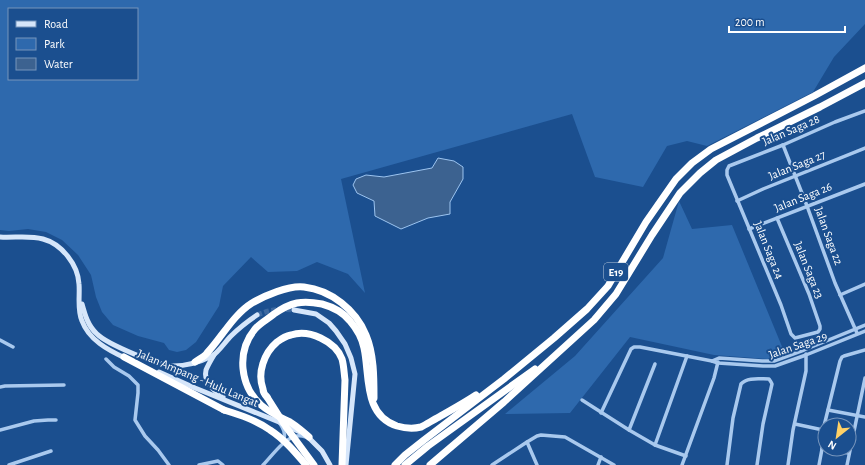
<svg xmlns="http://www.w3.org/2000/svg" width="865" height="465" font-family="'Alegreya Sans',sans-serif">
  <rect width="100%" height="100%" fill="#1b4f8f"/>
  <g fill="#2e69ad" fill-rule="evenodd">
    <path d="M0 0H865V24L834 57 813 92 707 146 687 141 667 146 643 187 595 177 572 114 341 179 365 293 348 274 317 262 297 271 268 272 251 257 223 286 219 306 196 342 186 350 177 352 169 350 164 343 138 336 113 325 102 312 96 297 91 275 78 255 62 240 46 232 28 229 9 231 0 230ZM9 9H137V79H9Z"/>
    <polygon points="679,201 692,229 732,225 783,349 768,359 714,355 630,337 570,413 505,414 575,356 663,258"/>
  </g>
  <polygon fill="#3c6290" stroke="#9cc4f0" points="438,158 454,161 463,167 463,179 450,202 450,214 428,218 401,229 375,216 374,201 357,193 353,185 356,179 366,175 384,177 432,168"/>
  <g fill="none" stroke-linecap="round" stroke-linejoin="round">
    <path stroke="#3d69a0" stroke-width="5" stroke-dasharray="5 2.5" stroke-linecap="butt" d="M257 315C271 309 279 309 294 310"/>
    <g stroke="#a9c9ee" stroke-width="3.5">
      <polyline points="783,145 807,206 835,283 857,333"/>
      <polyline points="737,201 763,189 865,148"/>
      <polyline points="777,218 809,294 820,326 820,329 818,332 795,338 791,334 781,305 727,175 727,170 729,166 783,145 835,122 865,111"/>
      <polyline points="749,229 865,184"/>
      <polyline points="840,295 865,284"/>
      <polyline points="0,340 13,347"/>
      <polyline points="106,359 114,367 129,376 138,385 138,393 135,420 145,436 158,450 169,465"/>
      <polyline points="712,361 719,358 762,361 774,361 804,350 865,325"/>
      <polyline points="0,387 5,386 64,385"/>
      <polyline points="582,400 629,430 655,445 686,456"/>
      <polyline points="828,410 865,417"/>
      <polyline points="601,413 631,349 634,347 640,347 712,361 718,363 763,366 775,366 806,355 865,331"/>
      <path d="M279 422C283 428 286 433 284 440"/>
      <polyline points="795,424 823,430"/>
      <polyline points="0,430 34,421 48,420 56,420"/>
      <polyline points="629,430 655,364"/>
      <polyline points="527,442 537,465"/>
      <polyline points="655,445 687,356"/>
      <polyline points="822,449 849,453"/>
      <polyline points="9,465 51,451"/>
      <polyline points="199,465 218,461 223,465"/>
      <path d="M263 465C272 456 284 438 297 436 300 435 303 436 306 437"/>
      <polyline points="492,465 527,442 537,436 541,435 565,437 614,465"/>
      <polyline points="598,465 601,457"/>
      <polyline points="682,465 714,378 718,362"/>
      <path d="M727 465 733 418 741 384C747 377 759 379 769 379L771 382 772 384 763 424 757 465"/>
      <polyline points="788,465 793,430 806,371 806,354"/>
      <polyline points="819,465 822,449 823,430 840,361 842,357 844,356 865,350"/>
      <polyline points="847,465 865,378"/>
    </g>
    <g stroke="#d6e6fa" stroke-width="5">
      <path d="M0 237C14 238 29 235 43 239 62 244 78 265 79 284 80 296 77 310 82 321 89 340 108 350 125 358"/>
      <path d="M82 304C85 315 88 326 97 334 107 344 159 366 173 366 186 366 200 362 212 356 218 353 225 342 231 336 239 328 248 321 257 315"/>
      <polyline points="294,310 316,314 329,323 336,331 345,344 351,358 355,374 346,465"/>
      <path d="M214 355C211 360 208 365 206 370 203 383 215 391 223 397"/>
      <polyline points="159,372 195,388 279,422 300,432"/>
      <polyline points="307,436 322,451 330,465"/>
    </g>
    <g stroke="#fff" stroke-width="7">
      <polyline points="124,357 224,410"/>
      <path d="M195 362C199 359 204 357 207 353 222 337 233 315 252 303 264 296 289 285 304 287 331 290 356 310 366 335 374 354 374 377 374 398"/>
      <path d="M267 397C265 395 263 392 263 389 257 373 264 353 277 342 281 339 286 336 291 335 309 329 335 341 342 359 344 366 344 373 345 380L342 465"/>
      <path d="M309 437C303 432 297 426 290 422 280 417 270 413 261 405 240 386 236 352 255 329 260 323 268 319 274 314 291 302 302 300 322 304 333 307 343 312 350 321 356 328 362 338 364 348 370 375 363 415 397 426 404 428 413 429 421 427 427 424 433 420 439 417 451 410 464 403 476 395"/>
      <polyline points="395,465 405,455 424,440 504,379 554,338 587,309 608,286 646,222 676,179 692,163 711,149 814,96 865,68"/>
      <polyline points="405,465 428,446 535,369"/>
      <polyline points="430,465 504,402 594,320 616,294 652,235 680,193 700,173 716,160 757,138 820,107 865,83"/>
    </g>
    <g stroke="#fff" stroke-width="7">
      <polyline points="267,397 286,427 314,465"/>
      <path d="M224 410C240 415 256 420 270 430 284 439 295 452 306 465"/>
    </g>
  </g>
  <g text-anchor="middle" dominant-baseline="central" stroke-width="4" stroke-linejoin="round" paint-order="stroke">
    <rect fill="#1b4f8f" stroke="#bbcadd" stroke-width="1" x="604" y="263" width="24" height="18" rx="3"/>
    <g font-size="11" font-weight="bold" fill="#fff">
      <text x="616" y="272">E19</text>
    </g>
    <g font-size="12" fill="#fff" stroke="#1b4f8f">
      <text transform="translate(791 130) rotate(-23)">Jalan Saga 28</text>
      <text transform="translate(797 165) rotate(-22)">Jalan Saga 27</text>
      <text transform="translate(803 197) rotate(-22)">Jalan Saga 26</text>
      <text transform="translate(829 236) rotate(70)">Jalan Saga 22</text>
      <text transform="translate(769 250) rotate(68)">Jalan Saga 24</text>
      <text transform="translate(809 270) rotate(68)">Jalan Saga 23</text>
      <text transform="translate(798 345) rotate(-19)">Jalan Saga 29</text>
      <text transform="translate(198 378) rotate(23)">Jalan Ampang - Hulu Langat</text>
    </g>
  </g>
  <rect x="8" y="8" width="130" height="72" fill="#1b4f8f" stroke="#7695bc"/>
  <rect x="16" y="21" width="20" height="6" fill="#d6e6fa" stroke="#7695bc"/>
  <text x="44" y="28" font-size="12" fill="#ffffff">Road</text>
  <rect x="16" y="38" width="20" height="12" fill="#2e69ad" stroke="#7695bc"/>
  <text x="44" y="48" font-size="12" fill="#ffffff">Park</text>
  <rect x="16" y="58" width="20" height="12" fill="#3c6290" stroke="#7695bc"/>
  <text x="44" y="68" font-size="12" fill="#ffffff">Water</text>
  <g transform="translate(837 437) rotate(210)"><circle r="19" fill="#1b4f8f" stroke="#7695bc"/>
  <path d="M0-3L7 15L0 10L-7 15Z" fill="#ffd166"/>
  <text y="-6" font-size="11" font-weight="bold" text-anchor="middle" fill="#ffffff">N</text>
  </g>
  <path d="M729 26v6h116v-6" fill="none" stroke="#ffffff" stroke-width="2"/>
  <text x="735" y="26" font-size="12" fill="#ffffff" stroke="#1b4f8f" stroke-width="3" paint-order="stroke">200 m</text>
</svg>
